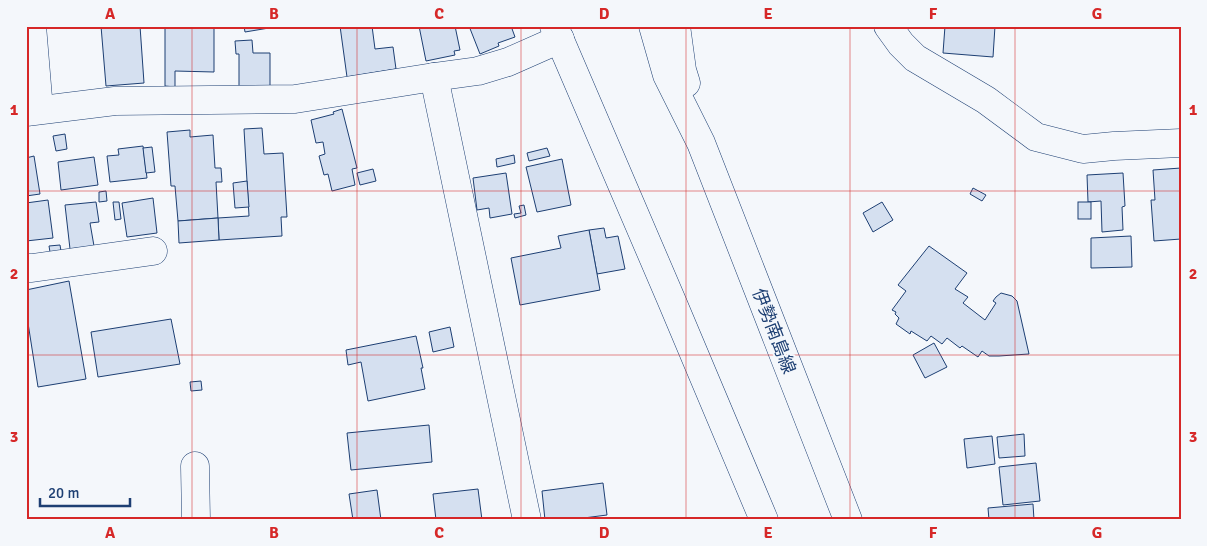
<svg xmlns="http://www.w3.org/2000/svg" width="1207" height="546" font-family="Signika,'Noto Sans JP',sans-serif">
  <rect width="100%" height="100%" fill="#f4f7fb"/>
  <g fill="#d5e0f0" stroke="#1d3f73">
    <polygon points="101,26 140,26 144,83 106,86"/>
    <polygon points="165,26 214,26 214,72 175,71 175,87 165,86"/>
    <polygon points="244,26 281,26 245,32"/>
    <polygon points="340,26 372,26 375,49 393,47 396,69 347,77"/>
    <polygon points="419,26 455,26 460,50 454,51 455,55 426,61"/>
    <polygon points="469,26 511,26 515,37 498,43 499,46 480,54"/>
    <polygon points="945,26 995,26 993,57 943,53"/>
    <polygon points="252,40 253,53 270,53 270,87 239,88 239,54 236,54 235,41"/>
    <polygon points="342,109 357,168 352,169 355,185 332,191 328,174 324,175 319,156 325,154 323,142 316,143 311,120 334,114 333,112"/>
    <polygon points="262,128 264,154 283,153 287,217 281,217 282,236 219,240 218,218 249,216 244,129"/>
    <polygon points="190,130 190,137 213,135 215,168 221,168 222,182 216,182 218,218 178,221 175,186 171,186 167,132"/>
    <polygon points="65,134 67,149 56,151 53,136"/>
    <polygon points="143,146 147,178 110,182 107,156 119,155 118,149"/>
    <polygon points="152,147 155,172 146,173 143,148"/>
    <polygon points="547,148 550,156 529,161 527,153"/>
    <polygon points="514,155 515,163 497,167 496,159"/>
    <polygon points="34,156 40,194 26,196 26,158"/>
    <polygon points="94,157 98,185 61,190 58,162"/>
    <polygon points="562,159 571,205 537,212 526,167"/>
    <polygon points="1181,168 1181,239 1154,241 1151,200 1155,200 1153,170"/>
    <polygon points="373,169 376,181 360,185 357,173"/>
    <polygon points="506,173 512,214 490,218 489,208 477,210 473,178"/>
    <polygon points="1123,173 1125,206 1122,207 1123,230 1102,232 1101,201 1088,202 1087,175"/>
    <polygon points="247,181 249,207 235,208 233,183"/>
    <polygon points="973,188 986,195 982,201 970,194"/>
    <polygon points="106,191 107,201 99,202 99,192"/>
    <polygon points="153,198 157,233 127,237 122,203"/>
    <polygon points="48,200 53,238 26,241 26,203"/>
    <polygon points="96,202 99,222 90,223 94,246 70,249 65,205"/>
    <polygon points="113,202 119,202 121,219 115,220"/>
    <polygon points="882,202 893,220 873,232 863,213"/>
    <rect x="1078" y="202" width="13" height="17"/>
    <polygon points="524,205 526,215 515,218 514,214 521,213 519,206"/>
    <polygon points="218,218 219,240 179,243 178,221"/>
    <polygon points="604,228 606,238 618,236 625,269 597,274 589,230"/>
    <polygon points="589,230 600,290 520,305 511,258 561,248 558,236"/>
    <polygon points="1131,236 1132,267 1091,268 1091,238"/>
    <polygon points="60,245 61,251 50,252 49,246"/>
    <polygon points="929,246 967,273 955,289 968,297 963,303 985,320 996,303 993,301 996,297 1001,293 1012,296 1017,301 1029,354 999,356 989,356 982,351 978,357 962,346 960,348 947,338 942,344 931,336 927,341 911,331 910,334 896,324 899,318 895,314 896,312 892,310 906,291 898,285"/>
    <polygon points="69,281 86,379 38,387 28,323 26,324 26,290"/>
    <polygon points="171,319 180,364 98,377 91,332"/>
    <polygon points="450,327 454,347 433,352 429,332"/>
    <polygon points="416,336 423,368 421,368 425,389 368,401 361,362 348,365 346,350"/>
    <polygon points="934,343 947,367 925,378 913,355"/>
    <polygon points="201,381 202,390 191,391 190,382"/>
    <polygon points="429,425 432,462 351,470 347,433"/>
    <polygon points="1024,434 1025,456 999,458 997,437"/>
    <polygon points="992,436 995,464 967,468 964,439"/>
    <polygon points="1036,463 1040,501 1003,505 999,467"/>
    <polygon points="603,483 607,515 568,520 545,520 542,491"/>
    <polygon points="478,489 482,520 436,520 433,494"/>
    <polygon points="377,490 381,520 353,520 349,494"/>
    <polygon points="1033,504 1034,520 989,520 988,508"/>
  </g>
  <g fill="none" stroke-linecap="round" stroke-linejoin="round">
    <defs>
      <g id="street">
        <polyline points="32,26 39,110"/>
        <polyline points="554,26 671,299 764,520"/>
        <polyline points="888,26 901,44 915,58 986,100 1036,137 1083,149 1114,146 1181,143"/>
        <polyline points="434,77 527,520"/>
        <polyline points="26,112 115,101 295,99 434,77 478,71 508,62 560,39"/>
        <polyline points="26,268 32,268 153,251"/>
        <polyline points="195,466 196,520"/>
      </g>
      <g id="primary">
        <polyline points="653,26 667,75 701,143 848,520"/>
        <polyline points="676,26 682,70 686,83"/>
      </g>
    </defs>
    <use href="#street" stroke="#1d3f73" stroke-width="29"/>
    <use href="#primary" stroke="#1d3f73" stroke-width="29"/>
    <use href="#street" stroke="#f4f7fb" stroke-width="28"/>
    <use href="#primary" stroke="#f4f7fb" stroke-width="28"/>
  </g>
  <path fill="none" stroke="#d62828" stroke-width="1" stroke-opacity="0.55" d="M192 26V520M357 26V520M521 26V520M686 26V520M850 26V520M1015 26V520M26 191H1181M26 355H1181"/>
  <g text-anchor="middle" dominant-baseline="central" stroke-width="4" stroke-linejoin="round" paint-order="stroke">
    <g font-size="18" fill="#1d3f73" stroke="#f4f7fb">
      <text transform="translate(774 331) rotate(69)">伊勢南島線</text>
    </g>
  </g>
  <rect width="1207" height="546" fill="none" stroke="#f4f7fb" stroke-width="55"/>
  <path d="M40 498v8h90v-8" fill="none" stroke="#1d3f73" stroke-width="2.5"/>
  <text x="48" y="498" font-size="15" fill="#1d3f73" stroke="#f4f7fb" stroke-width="4" paint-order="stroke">20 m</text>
  <rect x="28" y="28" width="1152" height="490" fill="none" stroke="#d62828" stroke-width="2"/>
  <g font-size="16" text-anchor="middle" font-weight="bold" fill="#d62828">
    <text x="110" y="19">A</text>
    <text x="274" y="19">B</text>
    <text x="439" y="19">C</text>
    <text x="604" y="19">D</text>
    <text x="768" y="19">E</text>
    <text x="933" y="19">F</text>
    <text x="1097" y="19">G</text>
    <text x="14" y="115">1</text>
    <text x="1193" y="115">1</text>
    <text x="14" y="279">2</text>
    <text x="1193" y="279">2</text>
    <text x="14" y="442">3</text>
    <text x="1193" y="442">3</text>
    <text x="110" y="538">A</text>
    <text x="274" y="538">B</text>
    <text x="439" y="538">C</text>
    <text x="604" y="538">D</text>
    <text x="768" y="538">E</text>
    <text x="933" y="538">F</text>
    <text x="1097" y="538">G</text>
  </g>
</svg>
